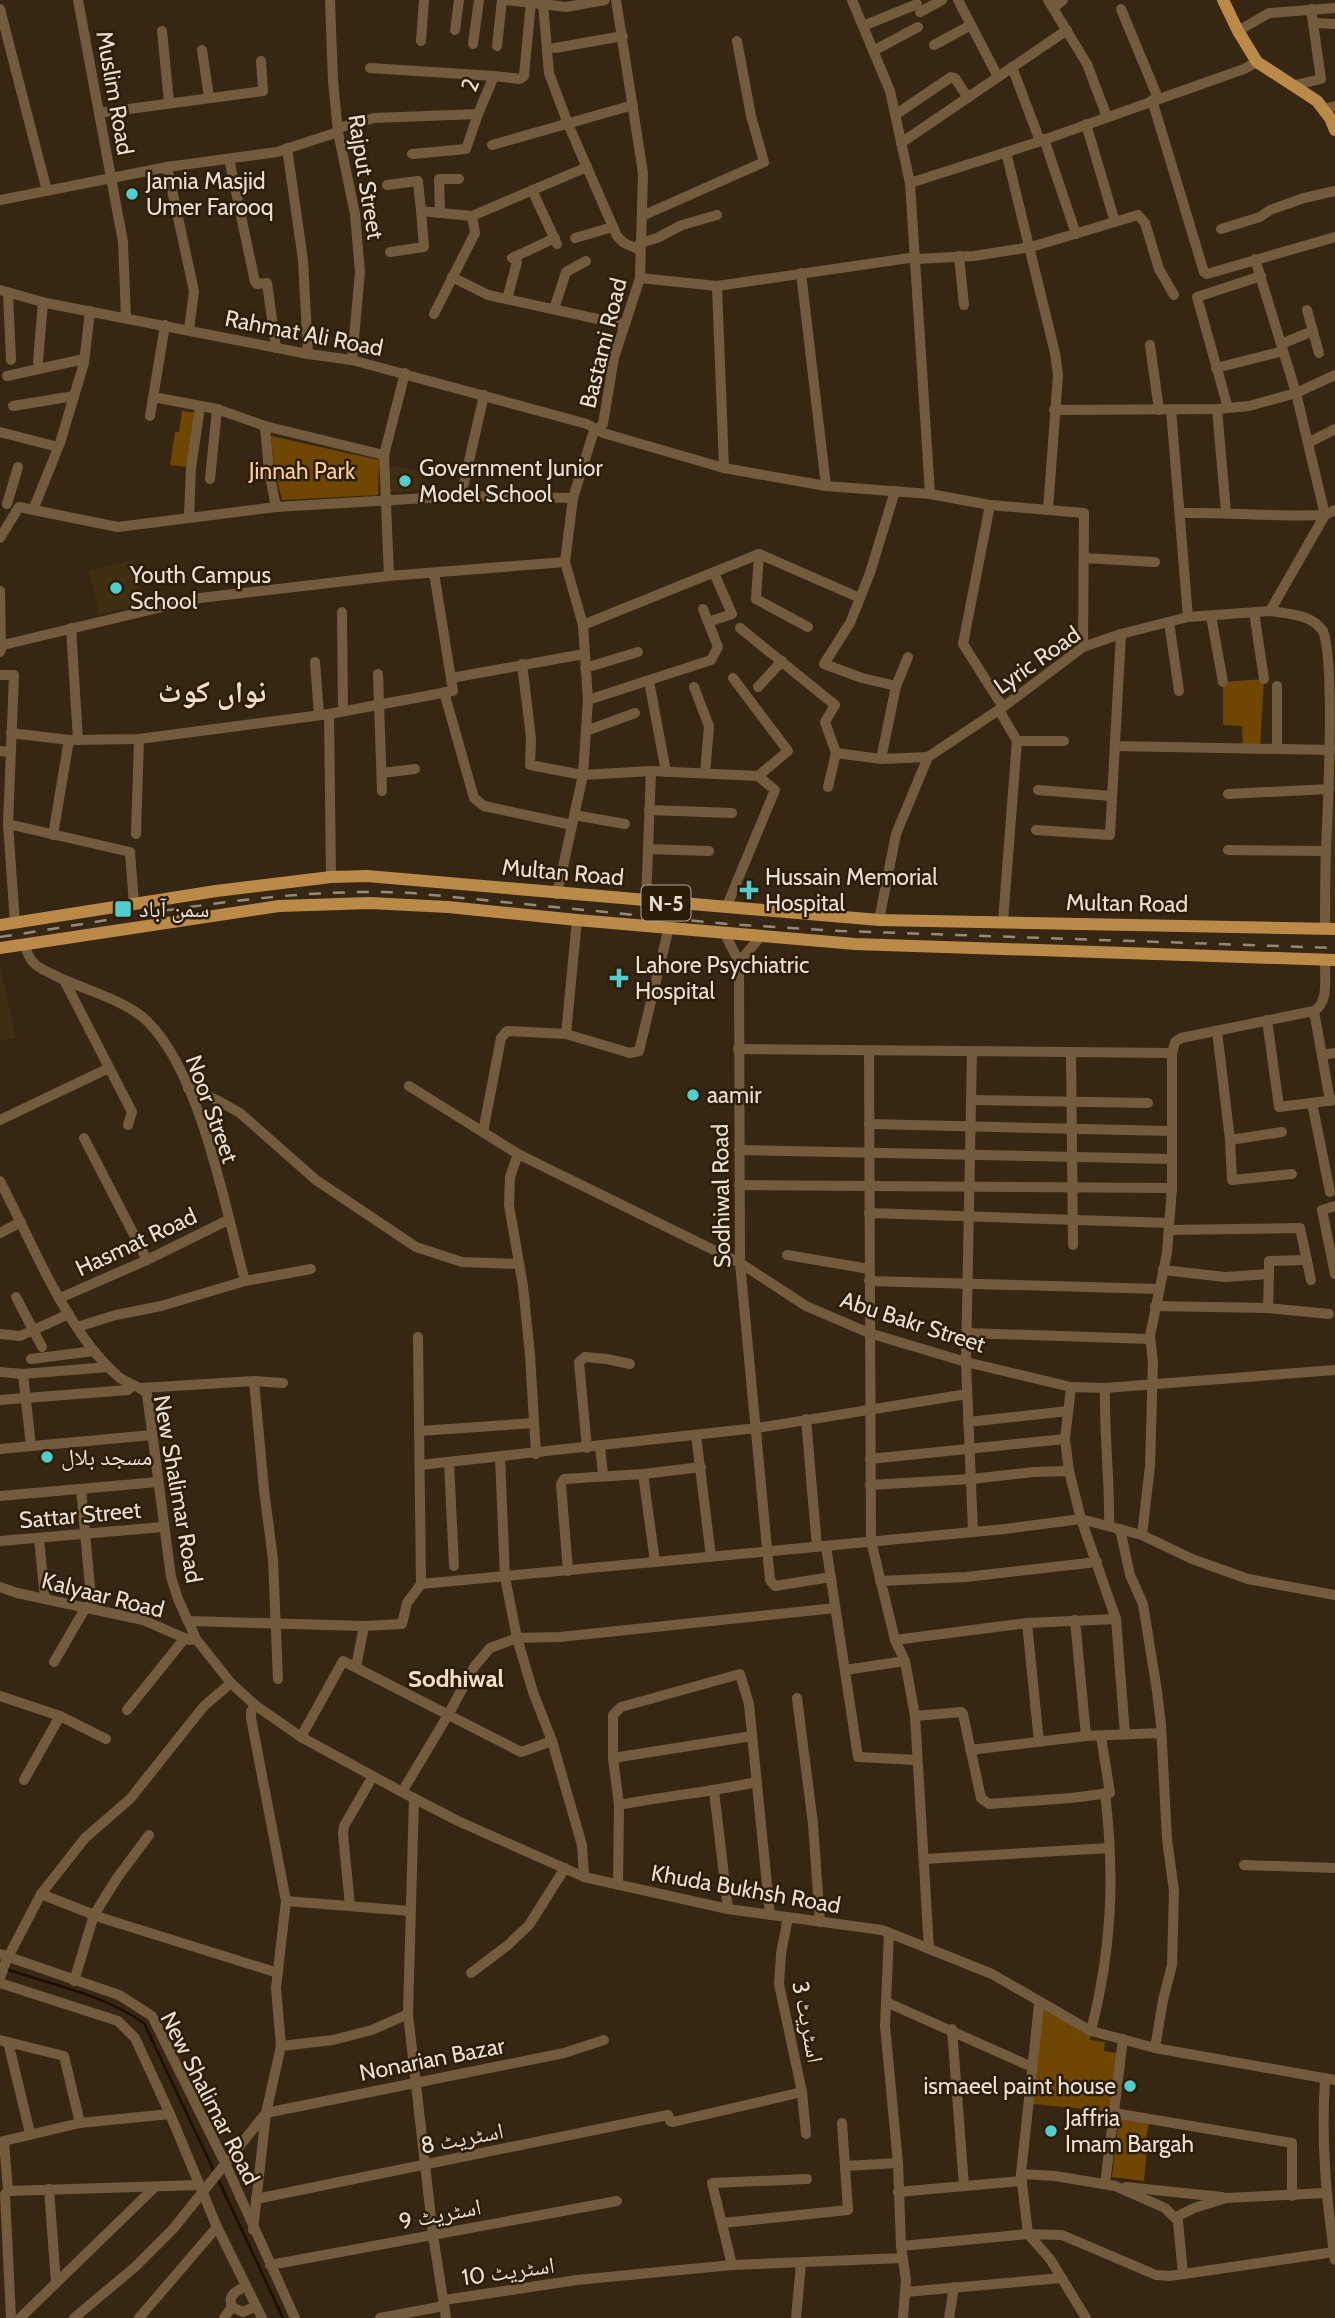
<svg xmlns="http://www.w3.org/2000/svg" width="1335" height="2318" font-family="Cabin,'Noto Naskh Arabic',sans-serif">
  <rect width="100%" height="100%" fill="#372712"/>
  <g fill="#412d12">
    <polygon points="389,466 421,471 421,490 390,492"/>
    <polygon points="133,560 143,604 99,614 89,571"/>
    <polygon points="1334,692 1335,933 1322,933"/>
    <polygon points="0,966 16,1038 0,1040"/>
  </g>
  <g fill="#6f4702">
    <polygon points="182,411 196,413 186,467 170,465 175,432 179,432"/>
    <polygon points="271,436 379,460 378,495 282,500 274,468"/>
    <polygon points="1264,679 1260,749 1243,748 1242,726 1223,725 1223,682"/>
    <polygon points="1043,2004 1091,2031 1090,2040 1105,2042 1104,2051 1117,2053 1113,2112 1033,2104"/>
    <polygon points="1119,2118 1149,2123 1144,2149 1147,2150 1144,2181 1112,2177"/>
  </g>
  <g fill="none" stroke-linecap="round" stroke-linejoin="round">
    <g stroke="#1d0c00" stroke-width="2.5">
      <path d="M6 1969C52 1985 105 1995 144 2023L214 2171"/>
      <polyline points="217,2177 283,2318"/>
    </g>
    <g stroke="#735b3d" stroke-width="10">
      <polyline points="78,0 123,242 126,318"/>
      <polyline points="330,0 333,81 338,132 355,214 360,272 352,360"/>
      <polyline points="507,0 566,7 605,0"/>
      <polyline points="852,0 890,91 910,183 930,494"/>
      <polyline points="958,0 998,77"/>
      <polyline points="1048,0 1087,64 1107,117"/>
      <polyline points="543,4 549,73 568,124 617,236 624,243 640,250"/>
      <polyline points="1053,8 1063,0"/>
      <polyline points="0,9 47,191"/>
      <polyline points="1121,9 1158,98"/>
      <polyline points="920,12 942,0"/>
      <polyline points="1313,23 1335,24"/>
      <polyline points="863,26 917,4"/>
      <polyline points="455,30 459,0"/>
      <polyline points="162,31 169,102"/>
      <polyline points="1238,31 1269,13 1335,8"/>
      <polyline points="421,41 424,0"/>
      <polyline points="473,44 479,0"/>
      <polyline points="934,45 971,25"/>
      <polyline points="497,46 502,0"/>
      <polyline points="555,48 623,36"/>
      <polyline points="202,50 209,97"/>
      <polyline points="873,51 918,27"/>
      <polyline points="1012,67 1040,141"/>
      <polyline points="370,68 494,76"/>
      <polyline points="1295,85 1321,79 1311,9"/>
      <polyline points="1152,100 1204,272 1207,274 1335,237"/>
      <polyline points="1324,109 1335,106"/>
      <polyline points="99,113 263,91 261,61"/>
      <polyline points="895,115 951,77 955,78 968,98"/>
      <polyline points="1086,124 1115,222"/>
      <polyline points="338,128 374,118 478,114 494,76 520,79 524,76 531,2"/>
      <polyline points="1044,139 1076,234"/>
      <polyline points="901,143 1067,30"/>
      <polyline points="492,145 633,105"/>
      <polyline points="287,148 303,260 308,354"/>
      <polyline points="1006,152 1055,353 1058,375 1048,510"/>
      <polyline points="412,154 466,149 478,114"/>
      <polyline points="229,159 255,282 257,284 267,283 276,348"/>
      <polyline points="167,167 194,291 189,330"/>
      <polyline points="910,183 1035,143 1244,69 1257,62"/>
      <polyline points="387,185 418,181 421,211 472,216 587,167"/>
      <polyline points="532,190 557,244"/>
      <polyline points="0,200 167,167 277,152 338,132"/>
      <polyline points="440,213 439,179 459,179"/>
      <polyline points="642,216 764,162 751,116 737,41"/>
      <polyline points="1221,229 1260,217 1270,210 1304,198 1335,191"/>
      <polyline points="575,238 613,227"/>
      <polyline points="640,243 657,238 682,225 717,215"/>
      <polyline points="390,252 424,247 421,211"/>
      <polyline points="959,256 964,305"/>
      <polyline points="512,258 555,238"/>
      <polyline points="916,259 974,256 1031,247 1138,215 1145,223 1159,269 1174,295"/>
      <polyline points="801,273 826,486"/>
      <polyline points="452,277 488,295 625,325"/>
      <polyline points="640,278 717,286 916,257"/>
      <polyline points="717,286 724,468"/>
      <polyline points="0,290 46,303 308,354 352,360 587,424 603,433 724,468 826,486 930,494 990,505 1084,513 1083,647"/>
      <polyline points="8,293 11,360"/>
      <polyline points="507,299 517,262"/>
      <polyline points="554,309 566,272 586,261"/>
      <polyline points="1307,310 1319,353"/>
      <polyline points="434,314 475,233 472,216"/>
      <polyline points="1281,344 1313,331"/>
      <polyline points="1150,345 1159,410"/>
      <polyline points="38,362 43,302"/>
      <polyline points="1216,368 1283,351"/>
      <polyline points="7,376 84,359"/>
      <polyline points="153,397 217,409 265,426 384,455"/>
      <polyline points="13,406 74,396"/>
      <polyline points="1228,408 1197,297 1261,276"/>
      <polyline points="1217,409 1226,512"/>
      <polyline points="1054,410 1217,409 1249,406 1296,393 1335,375"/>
      <polyline points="1171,410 1188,617"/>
      <polyline points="150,416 165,325"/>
      <polyline points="265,426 269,471 276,507 461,496 573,498"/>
      <polyline points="0,432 58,447"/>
      <polyline points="1308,443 1335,429"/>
      <polyline points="210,479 217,409"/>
      <polyline points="895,491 870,573 850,623 824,664 862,678 896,686"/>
      <polyline points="461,496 484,395"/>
      <polyline points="7,504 18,467"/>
      <polyline points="990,505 963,644 1003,707"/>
      <polyline points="33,510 60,443 84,363 90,311"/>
      <path d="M1180 513C1229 512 1277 517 1325 515L1296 393 1255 259"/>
      <polyline points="189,517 191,468 200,407"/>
      <polyline points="0,538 19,507 118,527 276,507"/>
      <polyline points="759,554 756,599 808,627"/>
      <polyline points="1084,558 1155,562"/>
      <polyline points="389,576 384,455 405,373"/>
      <polyline points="0,591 1,648"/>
      <path d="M1270 611C1289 614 1311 614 1323 631 1335 661 1328 806 1326 848 1325 875 1325 902 1325 928"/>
      <polyline points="342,612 343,711"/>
      <polyline points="1254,612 1264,679"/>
      <polyline points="1211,616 1223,682"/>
      <polyline points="708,622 732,614 714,573"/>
      <polyline points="1169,622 1179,691"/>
      <polyline points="583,625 759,554 860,598"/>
      <polyline points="71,628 78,740"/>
      <polyline points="740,628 835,705 825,722 836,753 828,787"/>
      <polyline points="0,652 3,645 200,598 389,576 565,562"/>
      <polyline points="315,662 319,715"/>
      <polyline points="522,664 531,738 530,765 583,775 651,771 758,776 775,790 726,908"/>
      <polyline points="585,668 638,652"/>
      <polyline points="378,674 382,791"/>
      <polyline points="0,675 14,675 8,824 15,923"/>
      <polyline points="451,678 584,654"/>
      <polyline points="733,678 788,751 758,776"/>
      <polyline points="649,681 666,772"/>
      <polyline points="1277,686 1277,749"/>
      <polyline points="694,687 709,726 705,773"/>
      <polyline points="758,687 782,661"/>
      <polyline points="444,692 474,798 484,806 572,825"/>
      <polyline points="588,700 711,660 718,647 703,609"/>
      <polyline points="999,710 1017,741 1003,921"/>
      <polyline points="329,714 331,877"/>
      <polyline points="586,731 635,713"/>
      <polyline points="11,733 69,740 139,739 329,714 453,691 434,573"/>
      <polyline points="1017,741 1064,741"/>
      <polyline points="1115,746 1331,750"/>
      <polyline points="0,751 10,752"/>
      <polyline points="836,753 881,759 928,757"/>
      <polyline points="881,759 896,686 908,657"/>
      <polyline points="382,773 415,769"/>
      <polyline points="1038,790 1112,796"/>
      <polyline points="1228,794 1329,789"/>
      <polyline points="649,810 732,813"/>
      <polyline points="574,815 625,824"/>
      <polyline points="8,824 130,852 134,905"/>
      <polyline points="1036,830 1110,835 1121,634"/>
      <polyline points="136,834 139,739"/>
      <polyline points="53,835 69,740"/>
      <polyline points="648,849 709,851"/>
      <polyline points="1228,850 1326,851"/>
      <polyline points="557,894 583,775 588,700 583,625 565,562 573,498 593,434 603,424 614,358 640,278 643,173 616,0"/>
      <polyline points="646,901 651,771"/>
      <polyline points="879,920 896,834 928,757 1003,707 1083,647 1121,634 1188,617 1270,611 1325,515 1335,510"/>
      <polyline points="724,932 739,962 740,1263 770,1580 775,1586 831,1577"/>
      <path d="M25 944C26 950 29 958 34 963 38 968 46 971 52 974 80 989 125 999 148 1022 201 1075 225 1207 245 1281"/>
      <polyline points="739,962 761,936"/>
      <polyline points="64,980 132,1112 128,1125"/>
      <polyline points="1314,1011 1330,1101"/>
      <polyline points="1267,1020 1279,1107 1335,1100"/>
      <polyline points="1217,1031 1230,1140 1232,1180 1292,1174"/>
      <polyline points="566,1034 630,1053 639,1051 669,927"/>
      <polyline points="738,1049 1172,1053"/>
      <polyline points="869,1051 871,1541 895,1640 905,1661 915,1716 929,1949"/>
      <polyline points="972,1051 966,1362 973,1531"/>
      <polyline points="1071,1052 1073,1245"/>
      <polyline points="1322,1055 1335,1053"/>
      <polyline points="409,1086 518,1154 740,1263 806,1306 869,1333 966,1362 1071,1387 1105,1388 1335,1370"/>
      <polyline points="188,1088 217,1100 240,1113 316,1180 416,1247 462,1262 519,1264"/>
      <polyline points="971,1100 1148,1103"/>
      <polyline points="1312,1103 1330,1192"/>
      <polyline points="0,1120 109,1068"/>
      <polyline points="869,1124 1172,1131"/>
      <polyline points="483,1132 501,1038 507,1031 566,1034 577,920"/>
      <polyline points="84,1138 147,1260"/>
      <polyline points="1230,1140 1282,1132"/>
      <polyline points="739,1150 1172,1159"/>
      <polyline points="518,1154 510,1177 509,1205 523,1286 530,1355 536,1454"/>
      <path d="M0 1181C27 1233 50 1290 84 1338 94 1352 107 1367 120 1378 129 1384 140 1386 147 1394L171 1577 178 1599 196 1639 231 1683 255 1705 301 1737 402 1792 458 1821 584 1877 728 1909 882 1930 992 1974 1091 2031 1155 2048 1335 2080"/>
      <polyline points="739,1185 1172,1188"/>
      <polyline points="1335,1206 1322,1210 1335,1274"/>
      <polyline points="869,1213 1169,1223"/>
      <polyline points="1169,1230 1300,1228 1311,1280"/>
      <polyline points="0,1233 21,1222"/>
      <polyline points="787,1255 869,1269"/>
      <polyline points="1269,1274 1269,1261 1307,1260"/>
      <polyline points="869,1281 1158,1289"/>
      <polyline points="16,1297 42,1347"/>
      <polyline points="60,1298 147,1260 228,1220"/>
      <polyline points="1155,1306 1268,1308 1269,1274 1225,1277 1163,1270"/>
      <polyline points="1268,1308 1329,1314"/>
      <polyline points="77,1327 116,1315 161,1306 245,1281 311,1269"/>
      <polyline points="967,1333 1150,1339"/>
      <polyline points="0,1334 20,1336 69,1314"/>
      <polyline points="31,1359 94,1351"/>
      <polyline points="0,1372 23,1374 108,1367"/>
      <polyline points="23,1374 31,1446"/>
      <polyline points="254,1381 264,1490 273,1559 278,1679"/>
      <polyline points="1071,1387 1065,1439 1069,1471 1081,1519 1116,1619 1125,1734"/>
      <polyline points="141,1388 254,1381 283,1383"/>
      <path d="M1105 1388C1104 1434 1110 1480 1109 1526"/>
      <polyline points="0,1400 128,1390 132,1386"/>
      <polyline points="806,1419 817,1547"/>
      <polyline points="968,1422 1068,1411"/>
      <polyline points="420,1431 534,1423"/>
      <polyline points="696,1435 711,1557"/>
      <polyline points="600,1446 603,1475"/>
      <polyline points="587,1448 579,1362 585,1357 607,1359 630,1364"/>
      <polyline points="0,1449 152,1435"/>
      <polyline points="500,1457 505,1577 517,1638 533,1692 552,1741 582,1845 584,1877"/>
      <polyline points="870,1459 1065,1439"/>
      <polyline points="449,1462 454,1566"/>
      <polyline points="420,1465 757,1428 967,1394"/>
      <polyline points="643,1474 655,1562"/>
      <polyline points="870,1485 971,1479 1034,1472 1069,1471"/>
      <polyline points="81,1489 92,1608"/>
      <polyline points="0,1496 158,1482"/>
      <polyline points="1120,1529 1130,1575 1143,1604 1157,1691 1161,1725 1167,1839 1174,1891 1172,1965 1163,2000 1155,2048"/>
      <path d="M1142 1535 1150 1466 1153 1363 1150 1336 1167 1253 1172 1188V1053L1175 1042 1181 1038 1314 1011C1330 1002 1324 975 1325 959"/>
      <polyline points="39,1538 45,1599"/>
      <polyline points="0,1541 163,1527"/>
      <polyline points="826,1546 858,1757 917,1760"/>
      <polyline points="568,1571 561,1484 564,1479 643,1474 701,1467"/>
      <polyline points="880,1581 966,1577 1097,1562"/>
      <polyline points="421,1584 1005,1529 1081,1519 1142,1535 1192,1559 1248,1579 1335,1595"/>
      <polyline points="0,1587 17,1593 143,1620 189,1640 196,1639"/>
      <polyline points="1075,1620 1086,1736"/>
      <polyline points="188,1621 364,1626 402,1624 407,1603 421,1584 418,1337"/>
      <polyline points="1027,1623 1039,1742"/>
      <polyline points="895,1640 1027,1623 1116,1619"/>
      <polyline points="54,1662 86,1607"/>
      <polyline points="356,1667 364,1626"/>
      <polyline points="845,1670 905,1661"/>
      <polyline points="0,1696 60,1716 106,1739"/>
      <polyline points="797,1698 813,1824 820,1922"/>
      <polyline points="127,1710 185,1638"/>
      <polyline points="915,1716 961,1712 963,1714 981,1798 989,1804 1071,1798 1110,1793 1101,1736"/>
      <polyline points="301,1737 343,1661 521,1752 552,1741"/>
      <polyline points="970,1750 1086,1736 1161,1733"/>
      <polyline points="613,1758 752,1736"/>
      <polyline points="24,1780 60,1716"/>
      <polyline points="714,1791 728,1909"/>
      <polyline points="402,1792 448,1715 474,1667 490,1648 517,1638 560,1637 835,1608"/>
      <polyline points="414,1798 408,2014 433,2235 446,2318"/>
      <path d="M619 1805C665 1796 711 1792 756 1782"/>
      <polyline points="924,1859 1109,1848"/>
      <polyline points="1244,1865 1335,1868"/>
      <polyline points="618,1885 619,1805 613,1758 613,1715 621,1707 740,1674 749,1704 770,1915"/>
      <polyline points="41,1894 102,1918 278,1973"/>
      <polyline points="286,1901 410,1911"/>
      <polyline points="350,1906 343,1834 344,1826 373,1776"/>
      <polyline points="788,1917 781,1954 779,1984 802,2092 806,2134"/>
      <polyline points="889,1933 885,2026 898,2163 901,2246 906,2280 903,2318"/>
      <polyline points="0,1954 119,1995 152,2016 225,2163 295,2318"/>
      <polyline points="471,1973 508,1945 529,1925 565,1868"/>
      <polyline points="0,1978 6,1961 41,1894 85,1838 130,1799 204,1706 231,1683"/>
      <polyline points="74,1981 94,1915 117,1878 149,1835"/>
      <polyline points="0,1983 118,2021 135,2038 170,2114 217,2227 262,2318"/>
      <polyline points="886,2002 1032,2067"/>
      <polyline points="1039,2005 1021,2174 1028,2234 1050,2259 1086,2318"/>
      <polyline points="952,2029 964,2186"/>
      <path d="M1091 2031C1112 1949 1115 1877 1105 1793"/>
      <polyline points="0,2040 64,2056 80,2123"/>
      <polyline points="8,2042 30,2133"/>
      <polyline points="281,2046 333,2040 372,2030 408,2014"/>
      <path d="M1325 2078C1321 2144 1326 2196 1335 2260"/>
      <polyline points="1114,2113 1292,2143 1292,2196"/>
      <polyline points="4,2141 8,2191 5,2194 11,2318"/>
      <polyline points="0,2142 80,2123 170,2114"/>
      <polyline points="845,2166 898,2163"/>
      <polyline points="1021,2174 1055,2176 1115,2186 1165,2208 1178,2221 1183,2274"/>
      <polyline points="1105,2184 1123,2039"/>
      <polyline points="1126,2187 1222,2197"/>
      <polyline points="49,2189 56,2283"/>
      <polyline points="8,2191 199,2185"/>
      <polyline points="898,2192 1022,2181"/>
      <polyline points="256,2199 668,2115 670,2121 673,2122 802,2092"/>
      <polyline points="1176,2217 1194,2208 1226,2198 1326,2193"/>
      <polyline points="722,2223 848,2210 842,2123"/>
      <polyline points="253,2230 266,2113 281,2046 276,1988 286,1901 251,1718 251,1712 255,1705"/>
      <polyline points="901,2246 1028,2234 1062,2235 1156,2275 1170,2276 1334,2252"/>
      <polyline points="270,2265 617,2201"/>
      <polyline points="732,2265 712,2183 807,2179"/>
      <polyline points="905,2292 1062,2278"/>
      <polyline points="444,2300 577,2280 732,2265 903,2258"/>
      <path d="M232 2307C227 2295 236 2291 246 2286"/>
      <polyline points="20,2318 155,2187"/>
      <polyline points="74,2318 135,2267 173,2229 266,2113 564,2053 604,2040"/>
      <polyline points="139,2318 217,2227"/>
      <polyline points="224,2318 232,2307 243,2312 256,2306"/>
      <polyline points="380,2318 444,2306"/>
      <polyline points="796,2318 801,2264"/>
      <polyline points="949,2318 954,2287"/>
    </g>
    <g stroke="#bb8a48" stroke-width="12">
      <polyline points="1223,0 1238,31 1257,62 1317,101 1330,118 1335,130"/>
      <polyline points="0,925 216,891 331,877 367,876 879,920 1335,929"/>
      <polyline points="0,948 279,906 370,903 448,907 577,920 855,944 1335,960"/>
    </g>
    <path stroke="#958978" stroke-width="2.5" stroke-dasharray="12 12" stroke-linecap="butt" d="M0 937C136 917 274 886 412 893L727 924 841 931 1335 948"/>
  </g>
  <g fill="#52cdcd" stroke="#2c1d09" stroke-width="2.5">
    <circle cx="132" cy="194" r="7"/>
    <circle cx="405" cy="481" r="7"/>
    <circle cx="116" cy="588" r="7"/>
    <path d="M745.5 879.5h7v7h7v7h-7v7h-7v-7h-7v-7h7z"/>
    <rect x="114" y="900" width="18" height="18" rx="3.5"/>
    <path d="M615.5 967.5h7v7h7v7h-7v7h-7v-7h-7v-7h7z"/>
    <circle cx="693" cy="1095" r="7"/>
    <circle cx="47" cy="1457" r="7"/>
    <circle cx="1130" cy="2086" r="7"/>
    <circle cx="1051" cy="2131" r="7"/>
  </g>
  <g text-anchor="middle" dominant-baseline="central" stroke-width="5" stroke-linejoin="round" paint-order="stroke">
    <rect fill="#2c1d09" stroke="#b0a596" stroke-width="2" x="641.5" y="885.5" width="49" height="35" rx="5"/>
    <g font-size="21" font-weight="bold" fill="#e9dfd3">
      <text x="666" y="903">N-5</text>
    </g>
    <g font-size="23" fill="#e9dfd3" stroke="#2c1d09">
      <text transform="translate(470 85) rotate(-67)">2</text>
      <text transform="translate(115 93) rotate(80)">Muslim Road</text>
      <text transform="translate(366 177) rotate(81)">Rajput Street</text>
      <text transform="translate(304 333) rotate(11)">Rahmat Ali Road</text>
      <text transform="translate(603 343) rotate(-76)">Bastami Road</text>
      <text transform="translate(1037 660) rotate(-35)">Lyric Road</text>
      <text transform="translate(563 872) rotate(5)">Multan Road</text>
      <text transform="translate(1127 903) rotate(1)">Multan Road</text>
      <text transform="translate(212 1109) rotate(70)">Noor Street</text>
      <text transform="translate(721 1196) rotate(-91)">Sodhiwal Road</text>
      <text transform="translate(136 1242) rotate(-25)">Hasmat Road</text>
      <text transform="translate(913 1322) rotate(18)">Abu Bakr Street</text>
      <text transform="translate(178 1489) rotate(80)">New Shalimar Road</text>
      <text transform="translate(80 1515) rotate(-5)">Sattar Street</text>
      <text transform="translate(103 1595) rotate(14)">Kalyaar Road</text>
      <text transform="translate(746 1889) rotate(10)">Khuda Bukhsh Road</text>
      <text transform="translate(808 2022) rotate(79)">اسٹریٹ 3</text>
      <text transform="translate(432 2059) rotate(-11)">Nonarian Bazar</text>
      <text transform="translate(210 2098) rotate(63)">New Shalimar Road</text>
      <text transform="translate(462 2138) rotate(-11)">اسٹریٹ 8</text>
      <text transform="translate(440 2214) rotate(-11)">اسٹریٹ 9</text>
      <text transform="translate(508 2271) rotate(-8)">اسٹریٹ 10</text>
    </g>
    <g font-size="23" fill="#e9dfd3" stroke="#2c1d09" text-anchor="start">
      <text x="146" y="181">Jamia Masjid<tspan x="146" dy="26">Umer Farooq</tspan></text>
      <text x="419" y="468">Government Junior<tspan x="419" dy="26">Model School</tspan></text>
      <text x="130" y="575">Youth Campus<tspan x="130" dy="26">School</tspan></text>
      <text x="765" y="877">Hussain Memorial<tspan x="765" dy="26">Hospital</tspan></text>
      <text x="139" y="909">سمن آباد</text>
      <text x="635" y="965">Lahore Psychiatric<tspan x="635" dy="26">Hospital</tspan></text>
      <text x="707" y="1095">aamir</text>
      <text x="61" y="1457">مسجد بلال</text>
      <text x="1116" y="2086" text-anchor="end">ismaeel paint house</text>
      <text x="1065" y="2118">Jaffria<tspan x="1065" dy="26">Imam Bargah</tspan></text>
    </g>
    <g font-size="23" fill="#fcce94" stroke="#2c1d09">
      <text x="302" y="471">Jinnah Park</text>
    </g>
    <g font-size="24" font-weight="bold" fill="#f4dfc6" stroke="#2c1d09">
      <text x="456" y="1678">Sodhiwal</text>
    </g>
    <g font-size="30" font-weight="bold" fill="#f4dfc6" stroke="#2c1d09">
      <text x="212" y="691">نواں کوٹ</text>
    </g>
  </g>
</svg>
